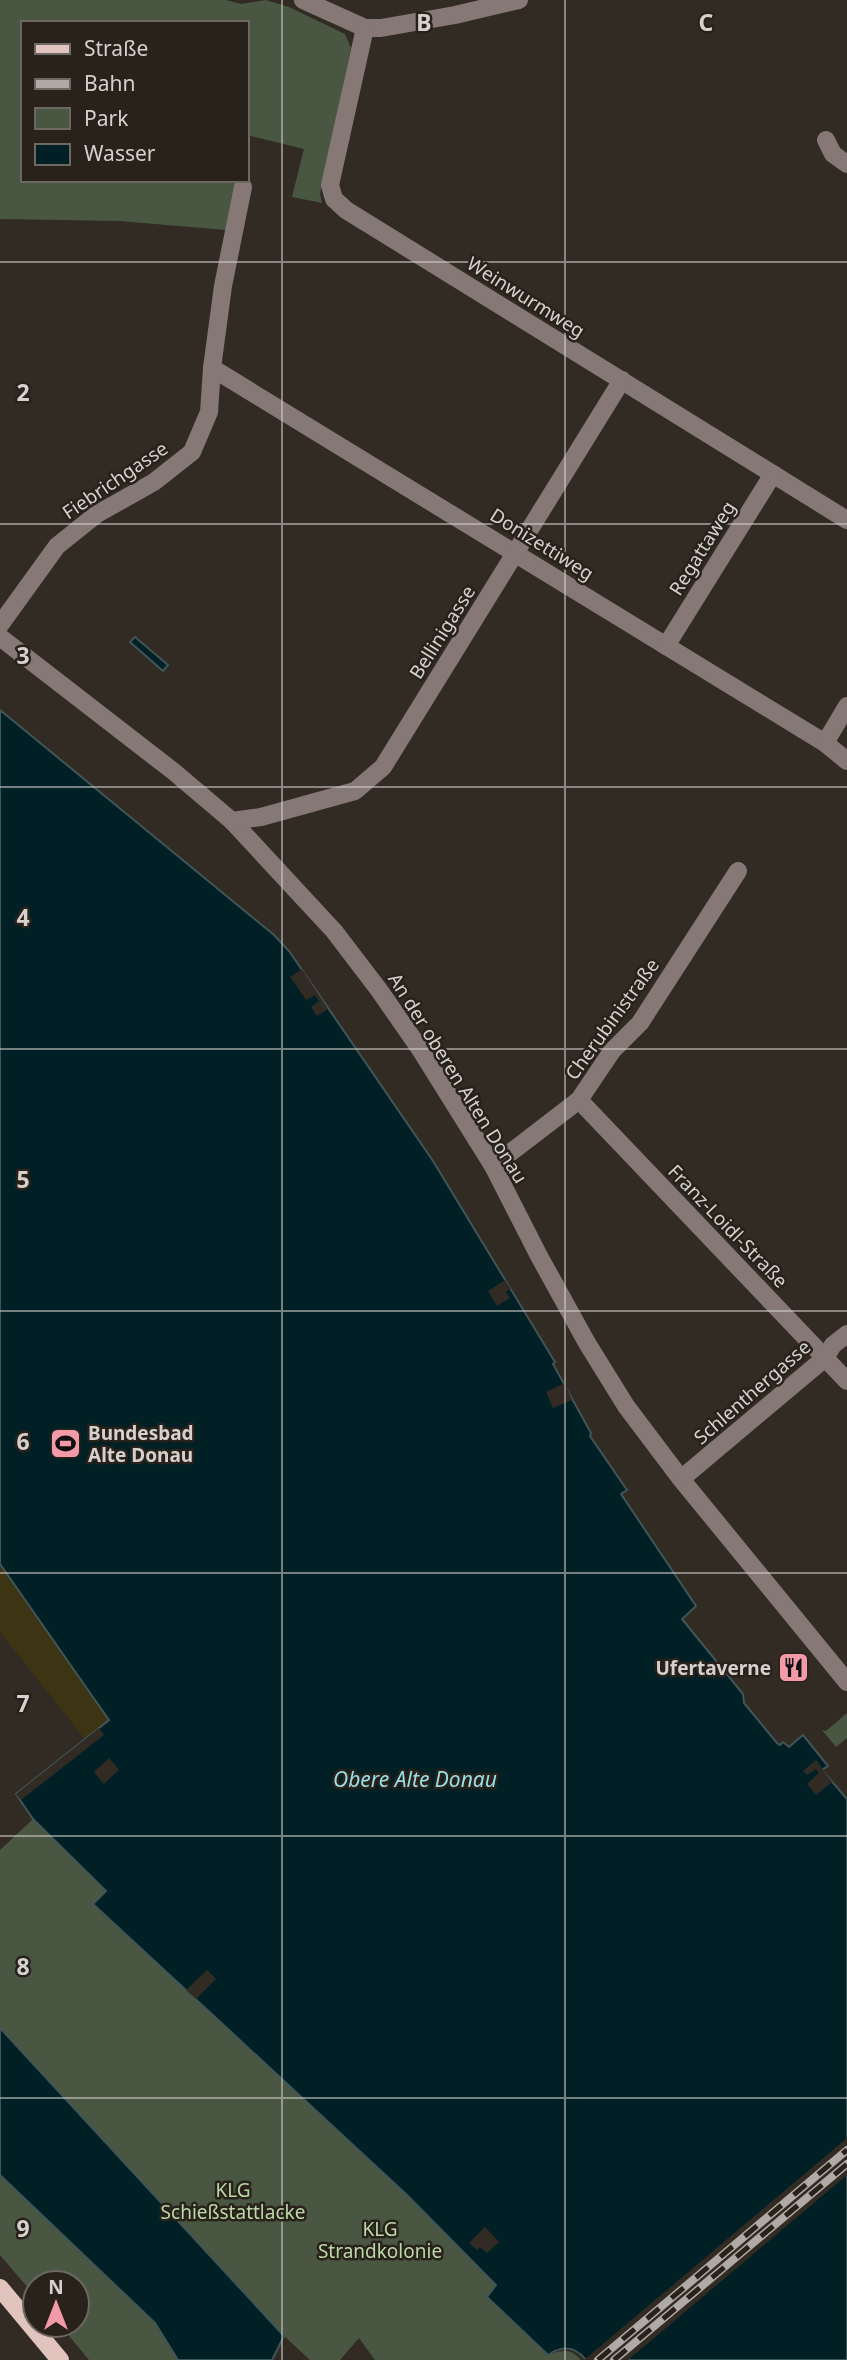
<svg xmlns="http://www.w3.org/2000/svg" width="847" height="2360" font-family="'Noto Sans',sans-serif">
  <rect width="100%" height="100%" fill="#322b24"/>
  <g fill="#495641">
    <polygon points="0,0 226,0 241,4 266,0 289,7 345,34 351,48 320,194 322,203 292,197 304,149 247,135 247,23 23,23 23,180 236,180 226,230 120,221 0,219"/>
    <polygon points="847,1713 847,1738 836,1747 822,1730 826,1731"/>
    <path d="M33 1819 106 1891 94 1905 407 2195 496 2285 487 2297 548 2355C563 2350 570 2348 581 2360H375L359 2338 340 2360H310L284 2336 0 2028V1850Z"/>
    <polygon points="0,2175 155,2323 178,2360 89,2360 60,2325 77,2325 77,2283 35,2283 35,2296 0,2255"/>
  </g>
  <polygon fill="#3c3413" points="0,1565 109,1720 85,1739 0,1632"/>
  <g fill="#002025" stroke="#405557" stroke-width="2">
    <polygon points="135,637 168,665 163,671 130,642"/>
    <path d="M0 710 274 935 289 951 433 1161 555 1362 553 1364 591 1433 590 1436 627 1490 621 1494 696 1606 682 1619 743 1694 744 1703 777 1743 780 1745 783 1742 789 1747 803 1735 828 1766 822 1770 847 1799V2360H586C575 2346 563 2345 548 2355L487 2297 496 2285 407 2195 93 1904 106 1891 33 1819 16 1794 109 1720 0 1564Z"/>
    <polygon points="0,2028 284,2336 272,2360 178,2360 155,2323 0,2175"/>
  </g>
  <g fill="#322b24">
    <polygon points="302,969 328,1009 317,1016 311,1007 319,1001 315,995 306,1000 290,977"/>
    <polygon points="505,1280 511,1289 506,1292 510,1298 497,1306 488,1291"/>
    <polygon points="565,1383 572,1400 553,1408 546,1392"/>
    <polygon points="99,1728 104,1735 21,1800 16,1794"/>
    <polygon points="109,1758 119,1770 104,1784 94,1772"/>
    <polygon points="816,1760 832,1782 816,1795 807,1784 819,1773 816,1769 807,1775 803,1771"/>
    <polygon points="207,1970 216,1979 196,1999 186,1990"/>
    <polygon points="847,2138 847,2175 628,2360 584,2360"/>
    <polygon points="485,2227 499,2242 487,2253 480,2247 477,2250 469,2243"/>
  </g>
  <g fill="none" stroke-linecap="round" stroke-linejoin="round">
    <g stroke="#867875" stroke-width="18">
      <polyline points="303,0 365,28 381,28 455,15 519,0"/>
      <polyline points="365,28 330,185 334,199 346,210 847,520"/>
      <polyline points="826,140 833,154 847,164"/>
      <polyline points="212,368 825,743 847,761"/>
      <polyline points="0,625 57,546 97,514 154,482 192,452 209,412 212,368 223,286 243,187"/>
      <polyline points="0,637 173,771 232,821 334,931 379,990 420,1049 493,1166 539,1256 587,1343 626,1406 681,1479 847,1682"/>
      <polyline points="666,646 773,474"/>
      <polyline points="825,743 847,706"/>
      <polyline points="232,821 261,817 355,791 383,767 622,380"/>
      <polyline points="579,1100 847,1381"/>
      <polyline points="493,1166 579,1100 612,1051 640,1023 738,871"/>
      <polyline points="681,1479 825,1358 833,1345 847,1334"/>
    </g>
    <polyline stroke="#e1c4be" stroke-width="18" points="0,2288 60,2360"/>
    <defs>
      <g id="rail">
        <polyline points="598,2360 847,2150"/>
        <polyline points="614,2360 847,2164"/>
      </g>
    </defs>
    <use href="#rail" stroke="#afaaa5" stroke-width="8"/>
    <use href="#rail" stroke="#28221b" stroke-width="5" stroke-dasharray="16" stroke-linecap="butt"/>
  </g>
  <path fill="none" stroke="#d5d1cd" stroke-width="2" stroke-opacity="0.55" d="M282 0V2360M565 0V2360M0 262H847M0 524H847M0 787H847M0 1049H847M0 1311H847M0 1573H847M0 1836H847M0 2098H847"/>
  <defs>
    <symbol id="stadium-square" viewBox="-11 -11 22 22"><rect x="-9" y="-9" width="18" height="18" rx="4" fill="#f39aa8" stroke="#28221b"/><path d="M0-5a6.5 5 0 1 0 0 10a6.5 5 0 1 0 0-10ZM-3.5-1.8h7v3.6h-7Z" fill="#111"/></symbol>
    <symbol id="restaurant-square" viewBox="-11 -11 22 22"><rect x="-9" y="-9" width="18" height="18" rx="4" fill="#f39aa8" stroke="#28221b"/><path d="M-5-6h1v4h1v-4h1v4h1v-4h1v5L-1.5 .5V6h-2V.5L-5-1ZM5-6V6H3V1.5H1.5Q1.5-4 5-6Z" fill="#111"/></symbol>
  </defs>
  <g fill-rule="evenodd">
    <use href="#stadium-square" x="48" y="1426" width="35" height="35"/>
    <use href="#restaurant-square" x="776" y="1650" width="35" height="35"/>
  </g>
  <g text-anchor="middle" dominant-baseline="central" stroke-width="5" stroke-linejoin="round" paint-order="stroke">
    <g font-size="19" fill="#d5d1cd" stroke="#28221b">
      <text transform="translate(526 297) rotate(32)">Weinwurmweg</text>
      <text transform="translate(115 480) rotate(-34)">Fiebrichgasse</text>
      <text transform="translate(542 544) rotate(32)">Donizettiweg</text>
      <text transform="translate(702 548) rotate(-58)">Regattaweg</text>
      <text transform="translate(442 632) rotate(-58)">Bellinigasse</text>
      <text transform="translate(612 1019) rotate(-54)">Cherubinistraße</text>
      <text transform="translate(458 1078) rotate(58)">An der oberen Alten Donau</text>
      <text transform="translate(728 1226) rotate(46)">Franz-Loidl-Straße</text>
      <text transform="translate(752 1392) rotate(-41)">Schlenthergasse</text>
    </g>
    <g font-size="19" font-weight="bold" fill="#d5d1cd" stroke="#28221b" text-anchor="start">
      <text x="88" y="1433">Bundesbad<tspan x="88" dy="22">Alte Donau</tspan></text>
      <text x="771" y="1668" text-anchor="end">Ufertaverne</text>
    </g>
    <g font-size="19" fill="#bcd8a8" stroke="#28221b">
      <text x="233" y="2190">KLG<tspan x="233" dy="22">Schießstattlacke</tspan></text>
      <text x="380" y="2229">KLG<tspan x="380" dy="22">Strandkolonie</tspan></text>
    </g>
    <g font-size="21" font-style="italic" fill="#98dee8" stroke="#28221b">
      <text x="415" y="1779">Obere Alte Donau</text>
    </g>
  </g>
  <g font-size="23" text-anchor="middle" font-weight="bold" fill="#d5d1cd" stroke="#28221b" stroke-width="5" stroke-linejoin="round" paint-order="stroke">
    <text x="424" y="31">B</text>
    <text x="706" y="31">C</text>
    <text x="23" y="401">2</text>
    <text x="23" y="664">3</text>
    <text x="23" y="926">4</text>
    <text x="23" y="1188">5</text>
    <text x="23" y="1450">6</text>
    <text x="23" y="1712">7</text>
    <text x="23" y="1975">8</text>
    <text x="23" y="2237">9</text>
  </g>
  <rect x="21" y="21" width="228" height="161" fill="#28221b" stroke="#6d6862" stroke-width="2"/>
  <rect x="35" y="44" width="35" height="10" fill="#e1c4be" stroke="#6d6862" stroke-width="2"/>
  <text x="84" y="56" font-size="21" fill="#d5d1cd">Straße</text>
  <rect x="35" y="79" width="35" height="10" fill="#afaaa5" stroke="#6d6862" stroke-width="2"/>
  <text x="84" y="91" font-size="21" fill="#d5d1cd">Bahn</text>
  <rect x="35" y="108" width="35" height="21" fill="#495641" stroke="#6d6862" stroke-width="2"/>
  <text x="84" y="126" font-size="21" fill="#d5d1cd">Park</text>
  <rect x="35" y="144" width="35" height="21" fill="#002025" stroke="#6d6862" stroke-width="2"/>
  <text x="84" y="161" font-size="21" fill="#d5d1cd">Wasser</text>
  <g transform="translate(56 2304)"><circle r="33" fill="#28221b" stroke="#6d6862" stroke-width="2"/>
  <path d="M0-5L12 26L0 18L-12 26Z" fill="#f39aa8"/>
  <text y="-10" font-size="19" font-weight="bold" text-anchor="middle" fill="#d5d1cd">N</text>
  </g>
</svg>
